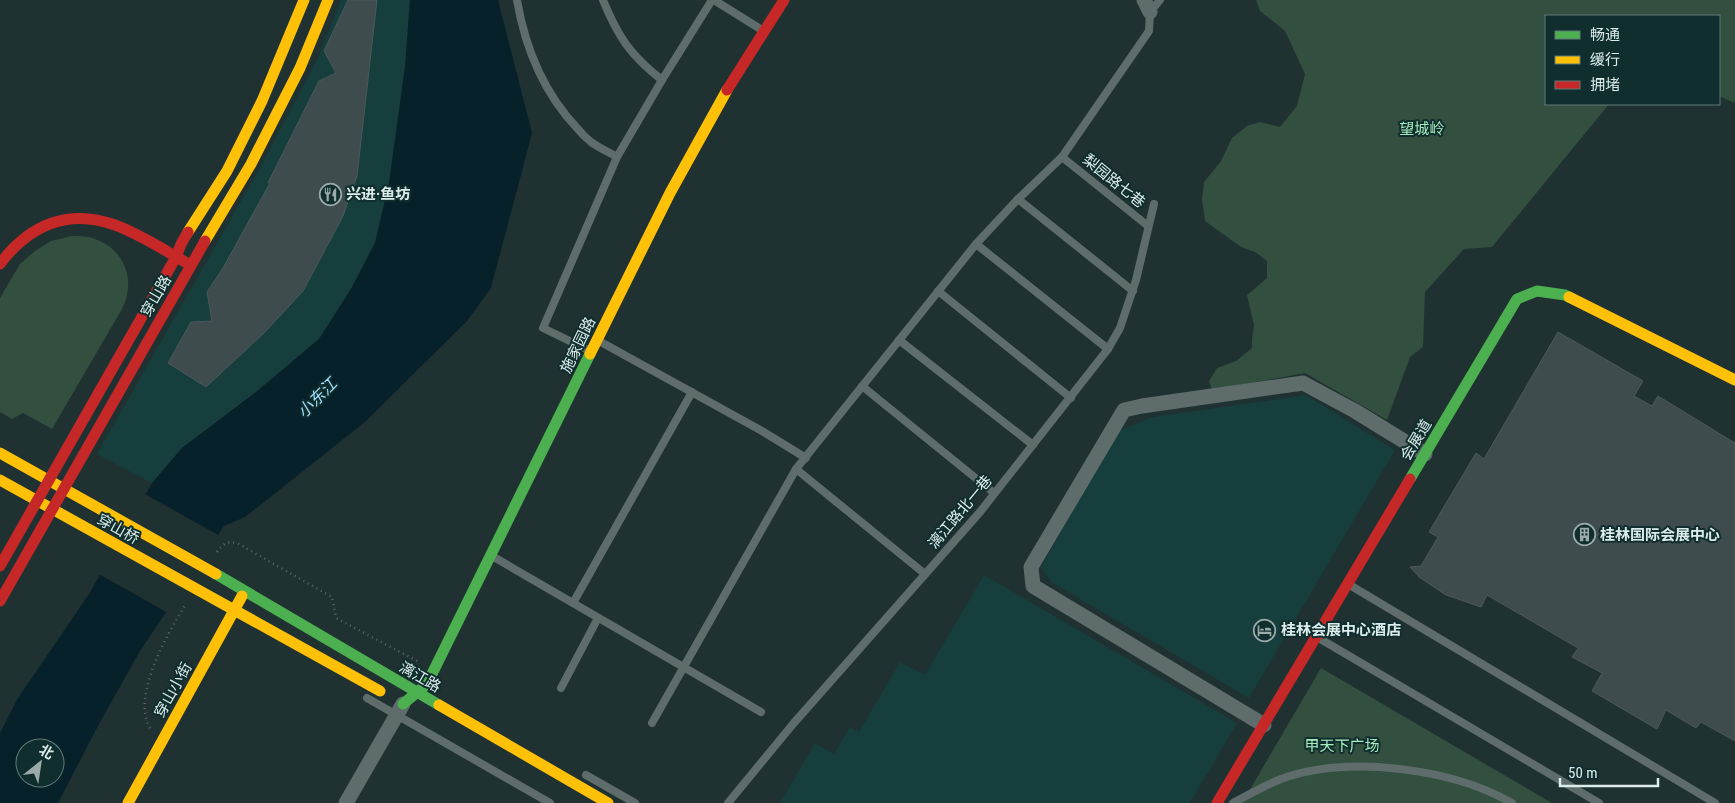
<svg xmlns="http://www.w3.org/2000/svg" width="1735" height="803" font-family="'Roboto Condensed','Noto Sans SC',sans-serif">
  <rect width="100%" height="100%" fill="#203131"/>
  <g fill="#163e3d">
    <polygon points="341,0 410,0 405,67 389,183 375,242 351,289 319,339 256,392 182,448 152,483 97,454 261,166 317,60"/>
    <polygon points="1306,395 1395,450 1249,698 1051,582 1041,567 1118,431 1153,417"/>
    <polygon points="984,575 1237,723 1190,803 780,803 815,743 834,754 850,727 859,732 900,662 925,675"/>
  </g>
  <g fill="#324f3f">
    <polygon points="1256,0 1735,0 1735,101 1734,103 1719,96 1719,16 1546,16 1546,104 1609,104 1492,247 1464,249 1425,292 1423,347 1410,357 1387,420 1305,373 1212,390 1209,381 1217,368 1236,361 1252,348 1252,339 1254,325 1247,295 1267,278 1267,261 1255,252 1241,247 1205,221 1202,199 1204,182 1221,161 1232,138 1247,126 1260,122 1280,127 1297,106 1305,74 1285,31 1260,11"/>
    <path d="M72 236C80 236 88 236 95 239 126 250 136 282 122 309L52 429 23 413 12 419 0 412V298L20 264 35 251 51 241Z"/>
    <polygon points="1321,668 1552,803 1242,803"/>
  </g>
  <path fill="#07212b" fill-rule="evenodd" d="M410 0H498L532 133 491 288 467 321 365 422 245 517 224 526 140 651 99 724 58 803H0V733L18 698 89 594 152 483 182 448 256 392 319 339 351 289 375 243 389 183 405 67ZM25 748H55V778H25Z"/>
  <polygon fill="#203131" points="143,493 220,536 168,613 97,573"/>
  <g fill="#3e4c4d" stroke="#4b595a">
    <polygon points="348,0 377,0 357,176 343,216 303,291 264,333 206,387 168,363 191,322 212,321 207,292 223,268 270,183 268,183 319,81 336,73 324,51"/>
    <polygon points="1558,332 1643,381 1634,396 1652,406 1658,396 1735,443 1735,741 1701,722 1696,728 1666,710 1657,729 1592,691 1602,673 1572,657 1578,648 1487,595 1481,607 1446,595 1419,577 1410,567 1421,566 1438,537 1429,532 1476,453 1484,459"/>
  </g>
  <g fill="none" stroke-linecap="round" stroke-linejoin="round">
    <g stroke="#5a6666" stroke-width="2.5" stroke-dasharray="1 4" stroke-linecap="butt">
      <path d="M217 552C223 544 227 541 237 543L332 597 336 618 419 662"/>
      <path d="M150 728C131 697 168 632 186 604"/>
    </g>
    <g stroke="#5e6c6b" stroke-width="8">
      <path d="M517 0C525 47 544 93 577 128 581 133 586 138 591 142 599 148 609 152 617 157"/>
      <path d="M603 0C618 37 631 56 662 80"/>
      <polyline points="714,0 762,30"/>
      <polyline points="1062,157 1148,226"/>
      <polyline points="1018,199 1133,291"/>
      <polyline points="976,244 1108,349"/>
      <polyline points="938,291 1071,398"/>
      <polyline points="899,340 1033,445"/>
      <polyline points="599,341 762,431 806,458"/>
      <polyline points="590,351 543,328 617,157 662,80 712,0"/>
      <polyline points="862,386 994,493"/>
      <polyline points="796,469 925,574"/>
      <polyline points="492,556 761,712"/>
      <polyline points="1348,584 1715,803"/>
      <polyline points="573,603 692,392"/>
      <polyline points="1317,637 1599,803"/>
      <polyline points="561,688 598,618"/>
      <polyline points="367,698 550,803"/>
      <polyline points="652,723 796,469 976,244 1018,199 1062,157 1149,31 1150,12 1160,0"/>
      <polyline points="586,775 635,803"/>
      <polyline points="728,803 793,724 980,512 1108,349 1120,328 1136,280 1154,204"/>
      <path d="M1233 803C1248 795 1265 785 1281 779 1348 755 1451 768 1512 803"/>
    </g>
    <g stroke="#5e6c6b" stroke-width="15">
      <polyline points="1144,0 1150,12"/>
      <polyline points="1264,725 1033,586 1031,567 1124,410 1142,406 1303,383 1355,411 1425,454"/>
      <polyline points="346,803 403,704"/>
    </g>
    <g stroke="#4caf50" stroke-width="11">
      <polyline points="1410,479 1517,299 1537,291 1565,295 1569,297"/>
      <polyline points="216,574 439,705"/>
      <polyline points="403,704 427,684 590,354"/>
    </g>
    <g stroke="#ffc107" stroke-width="11">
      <polyline points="188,232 227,171 262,101 304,0"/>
      <polyline points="205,241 251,164 300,68 328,0"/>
      <polyline points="1569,297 1735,380"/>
      <polyline points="590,354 670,193 727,90"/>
      <polyline points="0,453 216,574"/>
      <polyline points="0,480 380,691"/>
      <polyline points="439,705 608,803"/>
      <polyline points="128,803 242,596"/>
    </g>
    <g stroke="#c62828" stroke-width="11">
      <polyline points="727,90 784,0"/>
      <path d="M0 264C29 225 68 208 115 225 140 234 164 250 187 263"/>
      <polyline points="0,566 176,257 181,244 188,232"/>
      <polyline points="0,601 205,241"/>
      <polyline points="1217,803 1410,479"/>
    </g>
  </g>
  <defs>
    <symbol id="restaurant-ring" viewBox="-11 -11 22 22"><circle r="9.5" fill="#0f2e2d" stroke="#9aabaa" stroke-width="1.5"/><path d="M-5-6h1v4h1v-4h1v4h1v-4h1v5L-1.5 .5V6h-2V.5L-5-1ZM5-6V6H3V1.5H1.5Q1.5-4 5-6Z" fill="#9aabaa"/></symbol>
    <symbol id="building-ring" viewBox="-11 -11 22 22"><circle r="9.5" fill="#0f2e2d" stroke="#9aabaa" stroke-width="1.5"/><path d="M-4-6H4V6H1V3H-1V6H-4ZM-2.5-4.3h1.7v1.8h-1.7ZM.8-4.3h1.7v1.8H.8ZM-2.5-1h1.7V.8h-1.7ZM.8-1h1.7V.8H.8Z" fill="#9aabaa"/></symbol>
    <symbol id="hotel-ring" viewBox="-11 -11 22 22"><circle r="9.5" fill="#0f2e2d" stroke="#9aabaa" stroke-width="1.5"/><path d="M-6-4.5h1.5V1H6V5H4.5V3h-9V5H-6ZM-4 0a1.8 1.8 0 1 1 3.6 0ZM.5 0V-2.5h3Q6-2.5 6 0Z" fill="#9aabaa"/></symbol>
  </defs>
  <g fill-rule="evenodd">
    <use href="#restaurant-ring" x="318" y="182" width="25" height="25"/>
    <use href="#building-ring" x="1572" y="522" width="25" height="25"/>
    <use href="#hotel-ring" x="1252" y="618" width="25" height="25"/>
  </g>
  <g text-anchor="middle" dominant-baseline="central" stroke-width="4" stroke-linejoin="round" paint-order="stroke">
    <g font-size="15" fill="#a6ecbf" stroke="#0f2e2d">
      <text x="1422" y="129">望城岭</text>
      <text x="1342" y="746">甲天下广场</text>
    </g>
    <g font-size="15" fill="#dbeceb" stroke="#0f2e2d">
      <text transform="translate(1114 181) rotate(39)">梨园路七巷</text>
      <text transform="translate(156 296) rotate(-60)">穿山路</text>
      <text transform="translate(578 345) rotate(-64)">施家园路</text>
      <text transform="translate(1416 440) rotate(-59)">会展道</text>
      <text transform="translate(960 512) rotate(-50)">漓江路北一巷</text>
      <text transform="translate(118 529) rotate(29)">穿山桥</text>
      <text transform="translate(420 677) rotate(30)">漓江路</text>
      <text transform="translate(173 690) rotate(-61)">穿山小街</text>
    </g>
    <g font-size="15" font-weight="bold" fill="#dbeceb" stroke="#0f2e2d" text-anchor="start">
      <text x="346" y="194">兴进·鱼坊</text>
      <text x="1600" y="535">桂林国际会展中心</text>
      <text x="1281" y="630">桂林会展中心酒店</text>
    </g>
    <g font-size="16" font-style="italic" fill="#a2e0fe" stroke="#0f2e2d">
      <text transform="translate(317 398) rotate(-45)">小东江</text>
    </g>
  </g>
  <rect x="1545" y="15" width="175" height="90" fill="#0f2e2d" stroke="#617a79"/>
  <rect x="1555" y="31" width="25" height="8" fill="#4caf50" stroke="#617a79"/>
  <text x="1590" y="40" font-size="15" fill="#dbeceb">畅通</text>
  <rect x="1555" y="56" width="25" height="8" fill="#ffc107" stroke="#617a79"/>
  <text x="1590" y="65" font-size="15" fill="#dbeceb">缓行</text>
  <rect x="1555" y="81" width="25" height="8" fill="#c62828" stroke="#617a79"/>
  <text x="1590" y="90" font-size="15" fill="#dbeceb">拥堵</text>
  <g transform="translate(40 763) rotate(30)"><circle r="24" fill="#0f2e2d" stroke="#617a79"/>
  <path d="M0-4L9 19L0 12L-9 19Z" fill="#9aabaa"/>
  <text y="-8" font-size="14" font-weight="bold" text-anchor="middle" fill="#dbeceb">北</text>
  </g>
  <path d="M1560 778v8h98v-8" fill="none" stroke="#dbeceb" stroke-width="2.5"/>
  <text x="1568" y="778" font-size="15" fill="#dbeceb" stroke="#0f2e2d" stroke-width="4" paint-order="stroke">50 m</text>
</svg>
